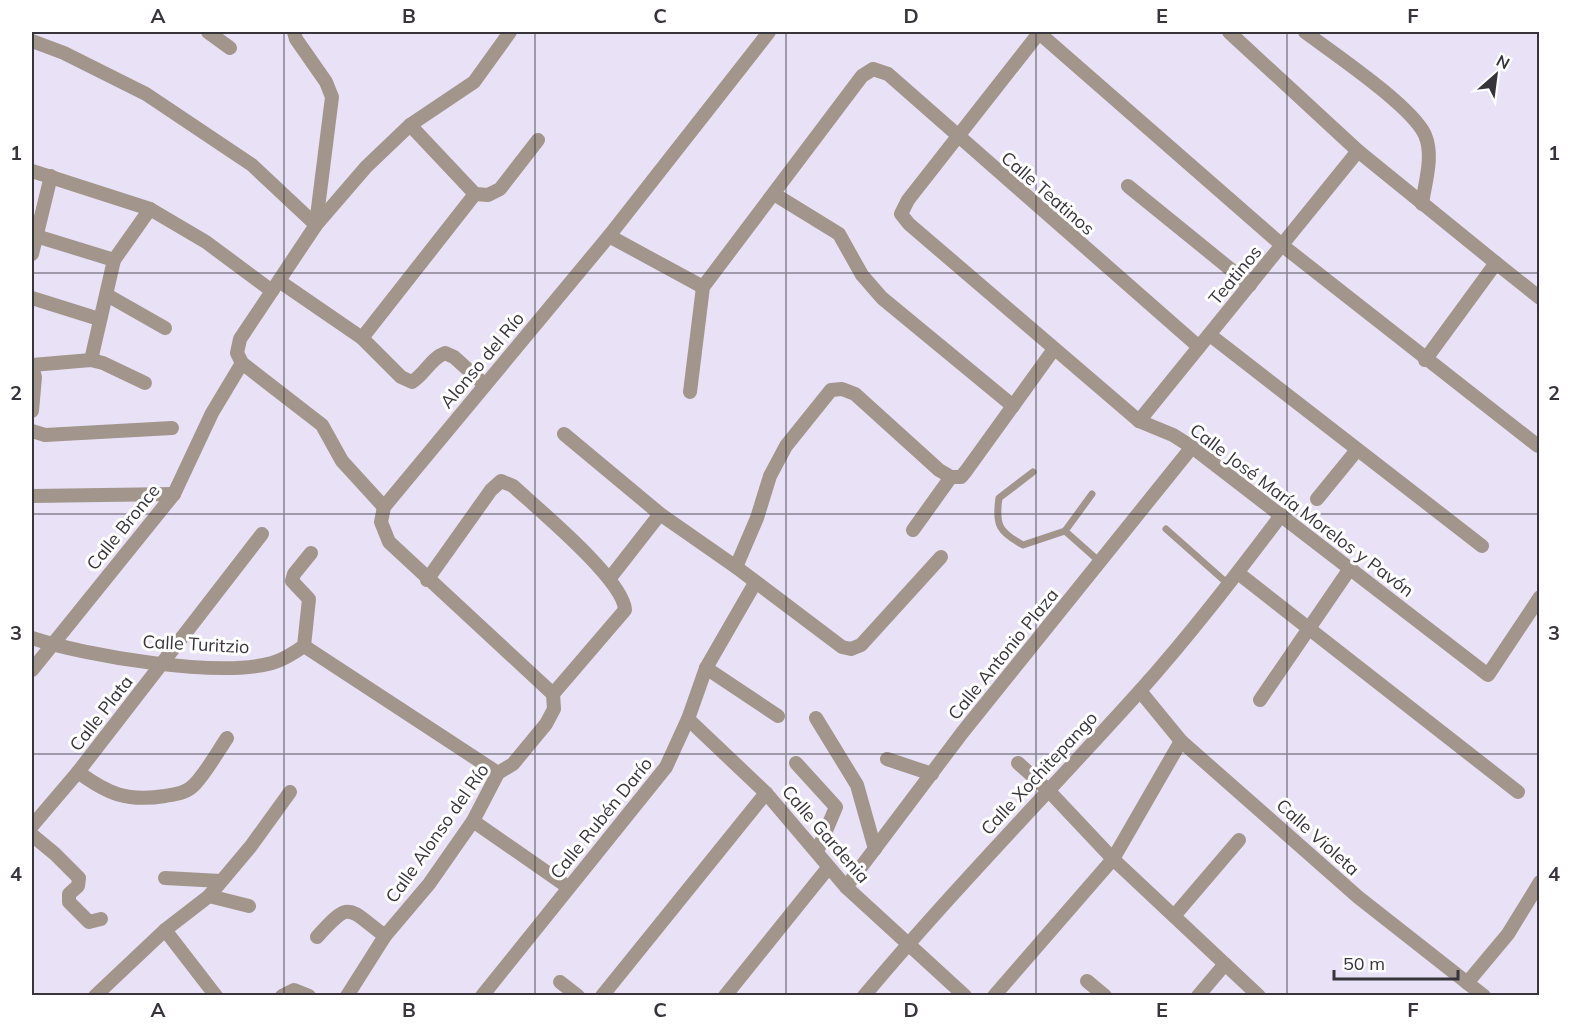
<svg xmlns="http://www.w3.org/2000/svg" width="1571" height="1027" font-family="Mulish,sans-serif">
  <rect width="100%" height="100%" fill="#e9e2f7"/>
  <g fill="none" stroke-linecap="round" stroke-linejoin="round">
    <g stroke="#a2958b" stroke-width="7">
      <path d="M1033 472 999 498C995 525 999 532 1023 545L1065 531"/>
      <polyline points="1092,494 1065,531 1100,562"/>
      <polyline points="1166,529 1228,584"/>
    </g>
    <g stroke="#a2958b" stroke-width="14">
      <polyline points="208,32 230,48"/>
      <polyline points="294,32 296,39 326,82 332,97 316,224"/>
      <polyline points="1038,32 1283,246 1538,446"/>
      <polyline points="1229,32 1358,151 1496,263"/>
      <path d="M1305 32C1333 53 1412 106 1425 135 1434 156 1425 182 1422 204"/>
      <polyline points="1039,33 908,200 901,214 909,224 1139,421 1173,435 1192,447 1488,675 1540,597"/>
      <polyline points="32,41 64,53 146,94 252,165 316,225"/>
      <polyline points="410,125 475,194"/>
      <polyline points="32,171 150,209 206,242 272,291"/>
      <polyline points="1128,186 1250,285"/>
      <polyline points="475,194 488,195 500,189 538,140"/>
      <polyline points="774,194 839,234 862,275 882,298 1013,406"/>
      <polyline points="36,236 114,260"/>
      <polyline points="609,236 703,287"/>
      <polyline points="32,254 51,176"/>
      <path d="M279 281 362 338 401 377 412 382C425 374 431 358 445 353L454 357 485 385"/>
      <polyline points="107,295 165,328"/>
      <polyline points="32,298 99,319"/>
      <polyline points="1210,335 1482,546"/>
      <polyline points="362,338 475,194"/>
      <polyline points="91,360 114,260 150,209"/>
      <polyline points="1425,360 1496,263 1540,298"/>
      <polyline points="32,365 91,360 103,363 145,383"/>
      <polyline points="32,367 35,377 32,411"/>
      <polyline points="690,392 703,287 862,76 873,69 888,74 1199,347"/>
      <polyline points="1139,421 1358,151"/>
      <polyline points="32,431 45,435 172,428"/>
      <polyline points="564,434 660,514 736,567 842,647 851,649 861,645 941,557"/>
      <polyline points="32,496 174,494"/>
      <polyline points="1317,499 1357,450"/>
      <polyline points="384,507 342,461 322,425 242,363 237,353 240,339 316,225 366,167 410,125 474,82 510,32"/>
      <polyline points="913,530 951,477 961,477 966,471 1054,349"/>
      <polyline points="736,567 757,518 770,476 786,446 831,390 842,389 855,394 939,470 951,477"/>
      <polyline points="1238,573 1518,792"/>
      <polyline points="610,578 660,514"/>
      <path d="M427 580 491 490 501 481 513 486C538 509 624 580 625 610L553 694"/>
      <path d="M32 638C86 656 218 678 272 663 283 660 294 653 304 646"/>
      <polyline points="304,646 498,773"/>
      <polyline points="304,646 309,599 292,581 294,574 311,553"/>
      <polyline points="706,668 778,716"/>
      <polyline points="32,670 174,494 212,413 242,363"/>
      <polyline points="1140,691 1181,741 1358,897 1484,996"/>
      <polyline points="553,694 389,542 381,522 384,507 609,236 769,32"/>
      <polyline points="1260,700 1351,567"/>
      <polyline points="816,718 857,785 875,849"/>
      <polyline points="688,719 766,793 846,887 965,996"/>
      <polyline points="887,759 932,774"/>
      <polyline points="796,763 836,807 817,852"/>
      <polyline points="1018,763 1048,790 1113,859 1259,996"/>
      <path d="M78 772C108 794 127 802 165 796 176 794 187 793 195 784 207 771 217 753 227 738"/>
      <polyline points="473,821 568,887"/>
      <polyline points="32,826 78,772 262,534"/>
      <polyline points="32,835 55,854 79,878 78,886 69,894 69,902 89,922 101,919"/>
      <polyline points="165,878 221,881"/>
      <polyline points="846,887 962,733 1192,447"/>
      <polyline points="209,896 249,906"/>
      <polyline points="1174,916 1239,840"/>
      <polyline points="165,930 216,996"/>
      <path d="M317 937C351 899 347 908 385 936"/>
      <polyline points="1087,981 1105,996"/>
      <polyline points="560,982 578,996"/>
      <polyline points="1467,983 1508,934 1540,882"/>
      <polyline points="95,996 165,930 209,896 251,846 290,792"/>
      <polyline points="282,996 294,990 309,996"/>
      <polyline points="347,996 385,936 429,884 473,821 498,773 513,764 546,724 554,709 553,694"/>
      <polyline points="482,996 666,767 688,719 706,668 755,583"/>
      <polyline points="602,996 766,793"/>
      <polyline points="725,996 828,868"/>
      <path d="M864 996C952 891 1048 793 1139 692 1190 635 1236 575 1282 514"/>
      <polyline points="994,996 1113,859 1181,741"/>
      <polyline points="1198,996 1225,964"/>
    </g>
  </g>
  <path fill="none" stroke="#37343c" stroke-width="1.5" stroke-opacity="0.55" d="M284 32V996M535 32V996M786 32V996M1036 32V996M1287 32V996M32 273H1540M32 514H1540M32 754H1540"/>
  <g text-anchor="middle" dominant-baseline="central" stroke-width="6" stroke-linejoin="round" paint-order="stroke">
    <g font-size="18" fill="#37343c" stroke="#fff">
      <text transform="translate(1048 193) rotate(41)">Calle Teatinos</text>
      <text transform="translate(1235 275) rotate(-50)">Teatinos</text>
      <text transform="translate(482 360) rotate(-50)">Alonso del Río</text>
      <text transform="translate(1302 510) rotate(37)">Calle José María Morelos y Pavón</text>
      <text transform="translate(123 527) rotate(-51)">Calle Bronce</text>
      <text transform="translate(196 644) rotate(3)">Calle Turitzio</text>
      <text transform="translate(1003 654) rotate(-51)">Calle Antonio Plaza</text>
      <text transform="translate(101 713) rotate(-52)">Calle Plata</text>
      <text transform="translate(1039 773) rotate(-47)">Calle Xochitepango</text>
      <text transform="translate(601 818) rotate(-51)">Calle Rubén Darío</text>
      <text transform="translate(437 833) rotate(-55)">Calle Alonso del Río</text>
      <text transform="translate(826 834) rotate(49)">Calle Gardenia</text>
      <text transform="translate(1318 837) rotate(42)">Calle Violeta</text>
    </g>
  </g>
  <rect width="1571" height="1027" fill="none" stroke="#ffffff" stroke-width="66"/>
  <g transform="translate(1496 75) rotate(28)" stroke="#ffffff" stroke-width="4.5" paint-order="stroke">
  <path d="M0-4.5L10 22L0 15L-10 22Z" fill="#37343c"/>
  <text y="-9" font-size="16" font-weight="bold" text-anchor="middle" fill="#37343c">N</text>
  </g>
  <path d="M1334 970v9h124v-9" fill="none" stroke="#37343c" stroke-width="3"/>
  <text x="1343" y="970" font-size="18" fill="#37343c" stroke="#ffffff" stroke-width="4.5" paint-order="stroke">50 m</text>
  <rect x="33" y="33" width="1505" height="961" fill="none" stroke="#37343c" stroke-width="2"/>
  <g font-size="20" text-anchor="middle" font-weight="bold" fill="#37343c">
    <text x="158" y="23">A</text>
    <text x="409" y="23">B</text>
    <text x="660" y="23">C</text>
    <text x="911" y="23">D</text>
    <text x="1162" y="23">E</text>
    <text x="1413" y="23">F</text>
    <text x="16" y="160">1</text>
    <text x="1554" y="160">1</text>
    <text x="16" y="400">2</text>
    <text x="1554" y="400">2</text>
    <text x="16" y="640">3</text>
    <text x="1554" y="640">3</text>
    <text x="16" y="881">4</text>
    <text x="1554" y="881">4</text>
    <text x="158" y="1017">A</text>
    <text x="409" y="1017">B</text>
    <text x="660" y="1017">C</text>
    <text x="911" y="1017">D</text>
    <text x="1162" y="1017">E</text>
    <text x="1413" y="1017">F</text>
  </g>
</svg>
